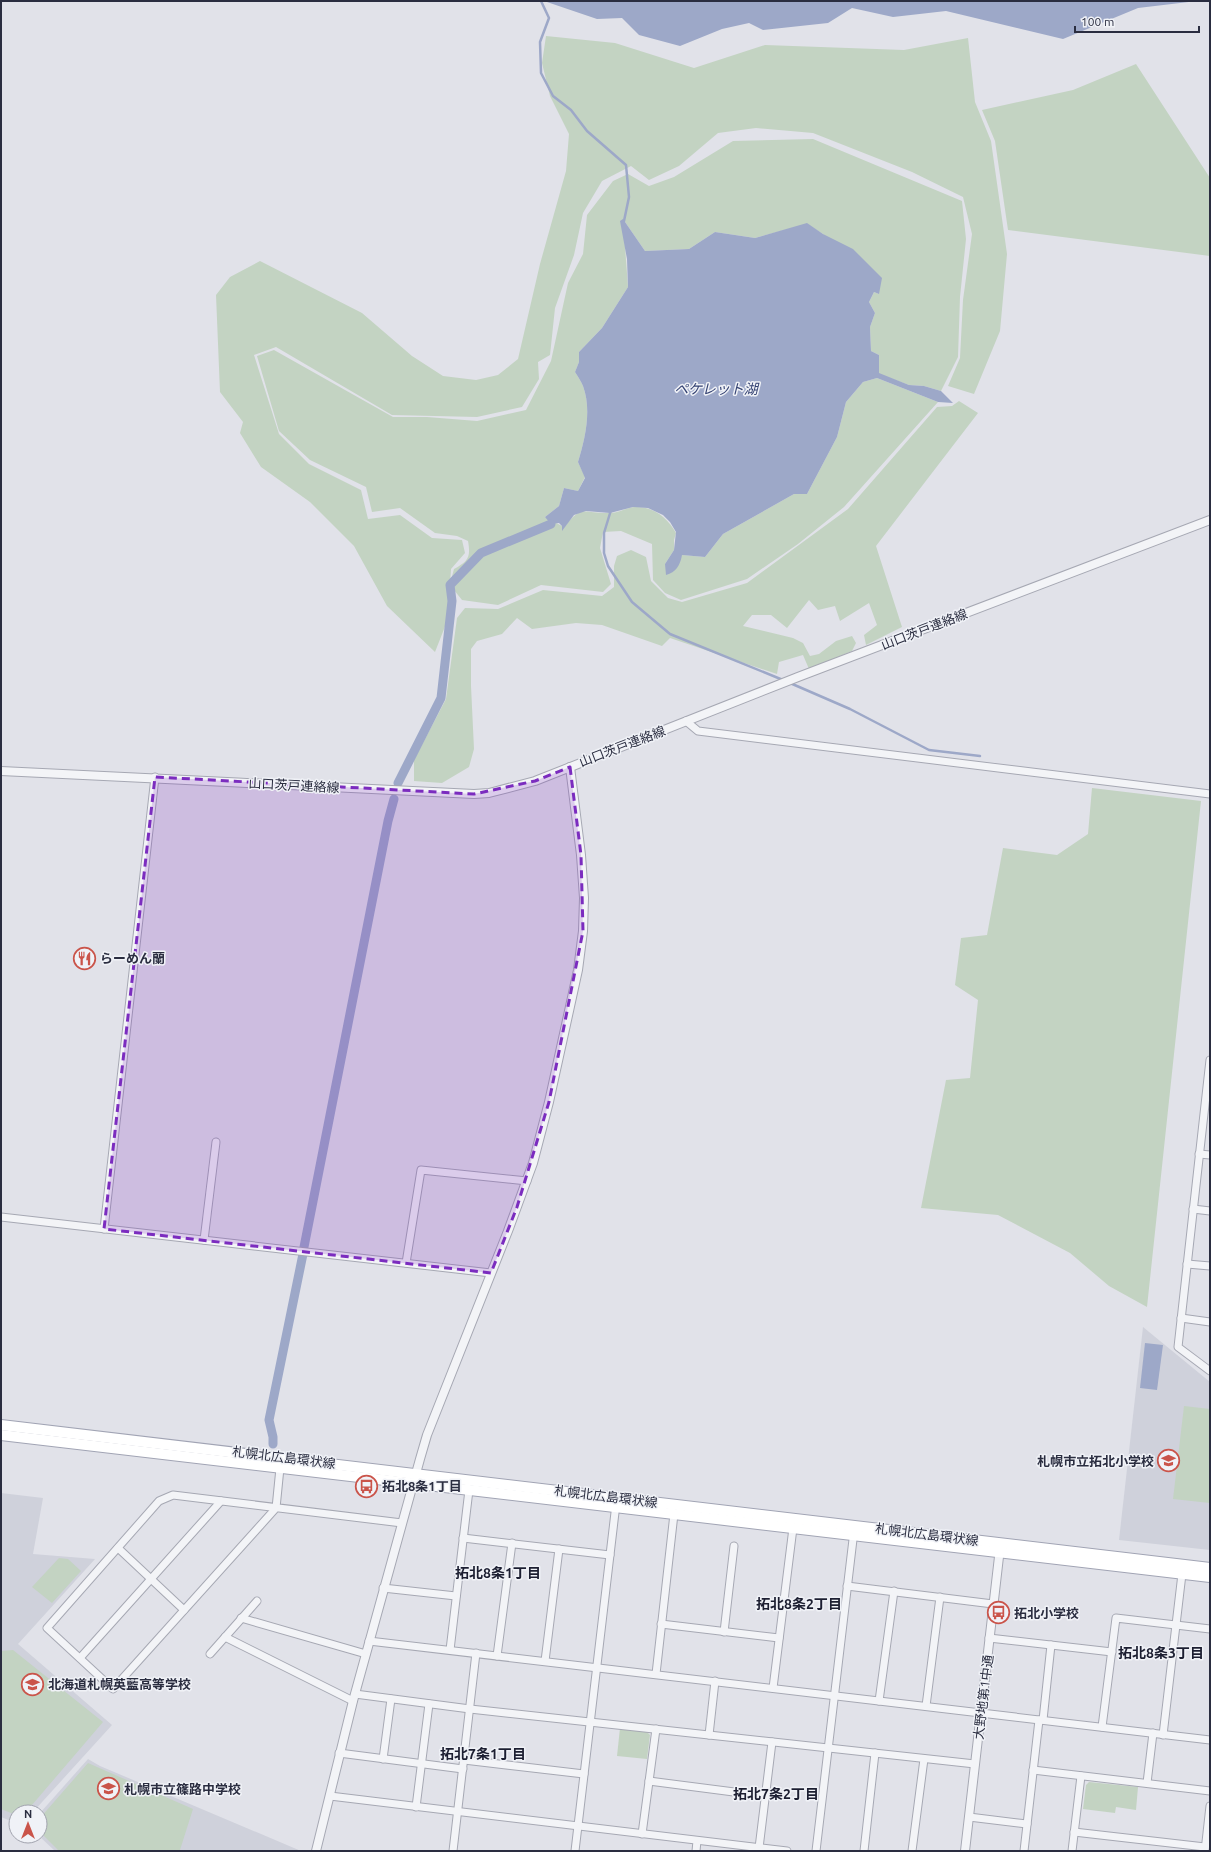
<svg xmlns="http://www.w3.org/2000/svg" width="1211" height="1852" font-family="Ubuntu,'Noto Sans JP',sans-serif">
  <rect width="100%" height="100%" fill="#e1e2e9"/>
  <g fill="#cfd1db">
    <polygon points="1143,1327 1210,1382 1210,1550 1119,1540"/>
    <polygon points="1,1493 43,1498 33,1554 95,1559 18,1644 112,1725 33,1812 16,1812 16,1823 1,1817"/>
    <polygon points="88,1759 100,1766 301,1851 55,1851 39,1836 40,1813"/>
  </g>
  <g fill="#c3d3c2">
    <path d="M546 36 615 43 694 68 765 45 904 50 968 38 975 102 991 141 1007 254 1000 331 974 394 948 386 960 358 963 300 972 234 963 197 912 172 813 133 756 128 718 133 679 166 649 180 631 166 602 181 583 213 574 255 555 308 550 355 538 362 539 379 522 407 477 417 392 415 276 347 254 355 279 434 309 464 361 490 368 519 400 515 432 538 462 540 465 553 451 569 450 584 454 569C468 561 471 558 468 541L457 536 435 533 400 508 372 512 366 487 310 460 279 431 257 356 274 350 393 417H427L477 421 526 410 551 361 568 283 583 254 587 215 613 181 628 174 649 186 674 177 733 141 813 139 962 201 966 239 960 297 958 357 941 391 924 386 909 385 879 374V355L871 351 870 327 875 313 869 302 874 292 879 294 823 234 807 224 755 238 715 232 689 249 645 251 623 219 628 287 602 328 579 352V362L575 372C578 377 581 381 583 386 592 410 585 439 578 462L585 477 578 491 564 488 559 506 545 517 562 526V530C583 503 581 514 610 513 618 513 626 508 634 507 653 506 667 517 676 533L674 540V550L665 564 682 555 705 557 723 534 794 494H807L837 437 846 402 863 382 877 378 938 402 844 507 798 544 747 579 681 600 665 593 653 580 652 544 621 531 603 532 600 548 611 584 603 592 541 585 498 605 462 600 450 585 446 624 435 652 387 606 354 546 310 502 261 467 240 433 243 422 220 392 216 295 230 277 260 261 362 313 412 356 443 376 476 380 498 375 518 359 540 264 566 171 569 134 550 96 542 63Z"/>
    <polygon points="1136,64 1210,178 1210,256 1008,230 995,141 982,110 1073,90"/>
    <polygon points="959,401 978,413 876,546 902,627 866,645 864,635 877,625 869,603 840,621 835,606 818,610 809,600 787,628 771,615 752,615 743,626 793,638 803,643 810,656 819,654 836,641 852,636 856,643 852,651 809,669 803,655 779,662 777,674 670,638 662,646 602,625 576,623 532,629 517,618 502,634 477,641 471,649 471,686 474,749 469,767 442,783 414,781 414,760 446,699 457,618 465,608 498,609 543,590 602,596 614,587 614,566 617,556 631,550 646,557 651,581 668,598 682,602 747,583 848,509 937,407 952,406"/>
    <polygon points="1092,788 1201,801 1147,1307 1109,1286 1070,1253 998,1215 921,1208 946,1080 970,1078 978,1000 955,985 961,938 987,935 1003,848 1057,855 1088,834"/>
    <polygon points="1184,1406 1210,1409 1210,1503 1173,1499"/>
    <polygon points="59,1558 68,1559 81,1571 52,1603 32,1587"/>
    <polygon points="13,1650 103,1722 26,1812 16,1812 16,1815 1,1809 1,1651"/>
    <polygon points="620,1728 647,1732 650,1735 647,1759 617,1756"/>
    <polygon points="88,1763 193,1809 180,1850 183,1851 59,1851 40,1832 40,1818"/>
    <polygon points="1089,1782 1138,1787 1136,1810 1116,1807 1115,1813 1083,1809 1086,1785"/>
  </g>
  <g fill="#9da8c8">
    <polygon points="544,1 1197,1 1138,8 1063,39 946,11 893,17 852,8 828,23 763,30 749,23 722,29 680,46 639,35 622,18 597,19"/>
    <path d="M623 219 645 251 689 249 715 232 755 238 807 223 823 234 853 249 882 278 879 294 874 292 869 302 875 313 870 327 871 351 879 355V373L909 385 924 386 941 391 953 403 938 402 877 378 863 382 846 402 837 437 807 494H794L723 534 705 557 682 555C680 566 676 572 666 575L665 564 674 550 676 532 670 522 663 515 648 508 633 507 610 513 586 511 574 515 562 531V526L559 523 551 524 545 517 559 506 564 488 578 491 585 478 578 462C585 439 592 410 583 386 581 381 578 377 575 372L579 362V352L602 328 628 287 627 259 620 221Z"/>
    <polygon points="1145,1343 1163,1345 1157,1390 1140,1388"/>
  </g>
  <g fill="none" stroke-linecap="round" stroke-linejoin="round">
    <g stroke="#9da8c8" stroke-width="2.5">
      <polyline points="541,1 549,18 540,42 541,73 553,96 571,110 587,131 626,165 629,197 624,221"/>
      <polyline points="611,510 604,533 604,553 608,566 632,602 670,634 783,680"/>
      <polyline points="790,683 850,709 929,750 980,756"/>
    </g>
    <g stroke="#9da8c8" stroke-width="9">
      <polyline points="398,783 441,698 452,601 450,585 481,553 551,524"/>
      <polyline points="304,1247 388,821 394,799"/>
      <polyline points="273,1444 273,1437 269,1420 303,1254"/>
    </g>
    <defs>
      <g id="minor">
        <polyline points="686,721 698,731 1210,794"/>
        <polyline points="1210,1060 1178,1347 1210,1371"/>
        <polyline points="1199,1154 1210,1155"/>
        <polyline points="1193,1209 1210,1211"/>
        <polyline points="1,1217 491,1273"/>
        <polyline points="104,1229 155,777"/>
        <polyline points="204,1240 216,1142"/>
        <polyline points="406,1263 421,1170 527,1181"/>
        <polyline points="1187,1264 1210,1266"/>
        <polyline points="1181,1318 1210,1322"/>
        <polyline points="280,1468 276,1508 113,1689 47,1628 159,1501 173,1495 402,1523"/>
        <polyline points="463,1538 610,1555"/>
        <polyline points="118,1548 184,1610"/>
        <polyline points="847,1586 993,1604"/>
        <polyline points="383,1588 456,1596"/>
        <polyline points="241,1618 366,1654"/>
        <polyline points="661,1624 779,1638"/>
        <polyline points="724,1632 734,1546"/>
        <polyline points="225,1637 353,1701"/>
        <polyline points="989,1638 1112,1652"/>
        <polyline points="369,1641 1210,1740"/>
        <polyline points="450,1650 469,1490"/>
        <polyline points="210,1654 257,1601"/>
        <polyline points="497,1656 512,1543"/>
        <polyline points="80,1658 221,1501"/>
        <polyline points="545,1661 559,1549"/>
        <polyline points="656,1674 674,1514"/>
        <polyline points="773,1688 793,1528"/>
        <polyline points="355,1694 470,1709 975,1764"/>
        <polyline points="879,1701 894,1591"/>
        <polyline points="926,1706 940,1597"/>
        <polyline points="1043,1720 1051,1645"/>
        <polyline points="1102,1727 1116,1618 1210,1629"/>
        <polyline points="709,1735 715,1681"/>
        <polyline points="1163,1735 1182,1574"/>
        <polyline points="339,1753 463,1769"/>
        <polyline points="383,1759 391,1699"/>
        <polyline points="464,1760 584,1774"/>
        <polyline points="1033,1770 1210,1791"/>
        <polyline points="649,1781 765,1796"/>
        <polyline points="1147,1783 1153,1733"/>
        <polyline points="330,1796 787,1851"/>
        <polyline points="416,1807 429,1704"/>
        <polyline points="969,1817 1027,1824"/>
        <polyline points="1074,1832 1205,1847"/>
        <polyline points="642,1834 656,1729"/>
        <polyline points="759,1848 772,1742"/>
        <polyline points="453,1851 476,1653"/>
        <polyline points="575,1851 616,1504"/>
        <polyline points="696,1851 697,1841"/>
        <polyline points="816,1851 854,1531"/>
        <polyline points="864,1851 875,1753"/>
        <polyline points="912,1851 924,1759"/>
        <polyline points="1024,1851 1039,1720"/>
        <polyline points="1072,1851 1081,1776"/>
        <polyline points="1205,1851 1210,1806"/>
      </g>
      <g id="tertiary">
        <path d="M1 771C159 778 316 787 474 794L489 793 535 781 798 677 1210 520"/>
        <polyline points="316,1851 353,1701 420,1459 427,1435 508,1231 533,1163 549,1102 578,970 583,931 584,898 581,855 570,767"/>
        <polyline points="965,1851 1000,1548"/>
      </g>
      <g id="primary">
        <polyline points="1,1425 1210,1568"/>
        <polyline points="1,1435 1210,1577"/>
      </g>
    </defs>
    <use href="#minor" stroke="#a6a8b3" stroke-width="9"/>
    <use href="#tertiary" stroke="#a6a8b3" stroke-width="10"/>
    <use href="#primary" stroke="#a1a4b4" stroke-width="12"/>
    <use href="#minor" stroke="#f3f4f7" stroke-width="7"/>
    <use href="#tertiary" stroke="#f3f4f7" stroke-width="8"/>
    <use href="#primary" stroke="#fff" stroke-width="10"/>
  </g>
  <path fill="#7b2cbf" fill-opacity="0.2" stroke="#7b2cbf" stroke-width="3" stroke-dasharray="8 5" stroke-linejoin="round" d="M570 767 581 855 583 931 549 1102 517 1207 491 1273 104 1229 155 777 474 794 535 781Z"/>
  <defs>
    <symbol id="restaurant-ring" viewBox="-11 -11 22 22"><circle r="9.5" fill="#f0f2f7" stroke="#ca544a" stroke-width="1.5"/><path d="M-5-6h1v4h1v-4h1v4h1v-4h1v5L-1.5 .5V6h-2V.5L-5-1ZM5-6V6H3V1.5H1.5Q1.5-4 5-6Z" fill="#ca544a"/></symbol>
    <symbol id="school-ring" viewBox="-11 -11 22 22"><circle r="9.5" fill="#f0f2f7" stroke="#ca544a" stroke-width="1.5"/><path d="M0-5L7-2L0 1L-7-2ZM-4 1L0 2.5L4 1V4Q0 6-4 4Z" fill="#ca544a"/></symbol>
    <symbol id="bus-ring" viewBox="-11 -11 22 22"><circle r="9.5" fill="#f0f2f7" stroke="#ca544a" stroke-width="1.5"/><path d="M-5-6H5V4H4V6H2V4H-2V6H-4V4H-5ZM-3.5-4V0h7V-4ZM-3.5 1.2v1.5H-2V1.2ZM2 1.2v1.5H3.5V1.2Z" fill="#ca544a"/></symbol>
  </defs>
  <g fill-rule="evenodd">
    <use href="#restaurant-ring" x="72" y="946" width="25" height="25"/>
    <use href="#school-ring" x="1156" y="1448" width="25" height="25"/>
    <use href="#bus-ring" x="354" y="1474" width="25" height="25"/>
    <use href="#bus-ring" x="986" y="1600" width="25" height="25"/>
    <use href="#school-ring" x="20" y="1672" width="25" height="25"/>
    <use href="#school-ring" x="96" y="1776" width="25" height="25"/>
  </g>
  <g text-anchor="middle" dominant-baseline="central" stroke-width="3" stroke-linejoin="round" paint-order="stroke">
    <g font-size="13" fill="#2a2d40" stroke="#f0f2f7">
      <text transform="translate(924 629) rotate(-21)">山口茨戸連絡線</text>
      <text transform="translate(622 746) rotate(-21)">山口茨戸連絡線</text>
      <text transform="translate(294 785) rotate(3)">山口茨戸連絡線</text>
      <text transform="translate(284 1457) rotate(7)">札幌北広島環状線</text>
      <text transform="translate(606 1496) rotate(7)">札幌北広島環状線</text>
      <text transform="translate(927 1534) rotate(7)">札幌北広島環状線</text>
      <text transform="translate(983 1697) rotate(-83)">大野地第1中通</text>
    </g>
    <g font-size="13" font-weight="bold" fill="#2a2d40" stroke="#f0f2f7" text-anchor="start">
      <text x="100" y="958">らーめん蘭</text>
      <text x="1154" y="1461" text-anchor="end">札幌市立拓北小学校</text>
      <text x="382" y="1486">拓北8条1丁目</text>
      <text x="1014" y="1613">拓北小学校</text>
      <text x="48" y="1684">北海道札幌英藍高等学校</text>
      <text x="124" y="1789">札幌市立篠路中学校</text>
    </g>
    <g font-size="14" font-style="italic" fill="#354373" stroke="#f0f2f7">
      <text x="716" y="389">ペケレット湖</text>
    </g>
    <g font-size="14" font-weight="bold" fill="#1c1e31" stroke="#f0f2f7">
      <text x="498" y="1573">拓北8条1丁目</text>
      <text x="799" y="1604">拓北8条2丁目</text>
      <text x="1161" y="1653">拓北8条3丁目</text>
      <text x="483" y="1754">拓北7条1丁目</text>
      <text x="776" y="1794">拓北7条2丁目</text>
    </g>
  </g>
  <rect width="1211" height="1852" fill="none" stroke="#2a2d40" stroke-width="4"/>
  <g transform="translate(28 1824)"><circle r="19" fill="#f0f2f7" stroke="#a1a3ae"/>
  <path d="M0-3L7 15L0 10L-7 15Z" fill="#ca544a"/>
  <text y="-6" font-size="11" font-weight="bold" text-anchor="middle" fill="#2a2d40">N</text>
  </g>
  <path d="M1075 26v6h124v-6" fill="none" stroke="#2a2d40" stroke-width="2"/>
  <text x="1081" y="26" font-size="12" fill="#2a2d40" stroke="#f0f2f7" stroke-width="3" paint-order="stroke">100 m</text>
</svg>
